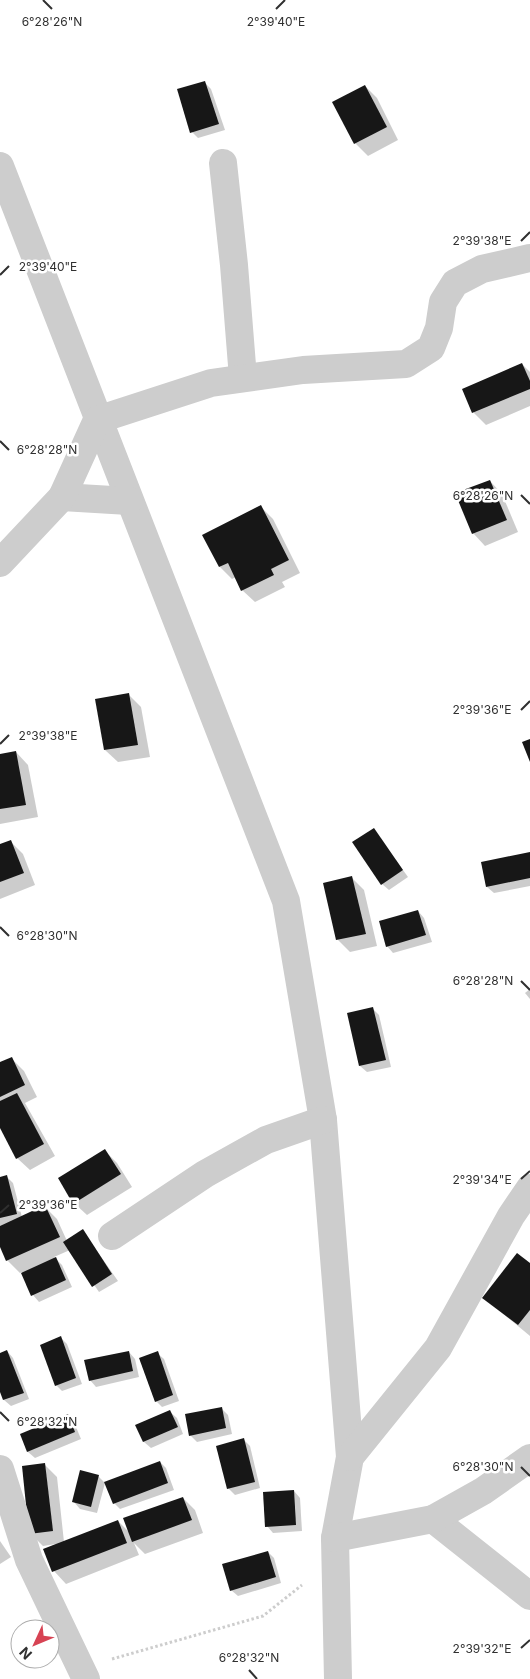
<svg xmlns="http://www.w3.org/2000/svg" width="530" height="1679" font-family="Inter,sans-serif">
  <rect width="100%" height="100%" fill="#fff"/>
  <g fill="#0003">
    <polygon points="204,82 211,89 225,130 198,138 192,132"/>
    <polygon points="365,86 377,98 398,140 368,156 355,143"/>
    <polygon points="522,364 530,372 530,406 486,425 474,413 463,390"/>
    <polygon points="490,481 502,494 518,532 485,546 473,533"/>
    <polygon points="261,507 273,519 300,573 282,582 285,587 255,602 242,590 236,577 232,579 220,567"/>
    <polygon points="129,695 141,707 150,757 118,762 105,750 97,700"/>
    <polygon points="16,752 28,765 38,817 0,824 0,755"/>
    <polygon points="374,830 408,877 389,890 382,884"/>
    <polygon points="10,841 23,854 35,885 0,899 0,846"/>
    <polygon points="530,854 530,886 494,893 487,887"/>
    <polygon points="352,878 364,890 377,946 350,952 337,939"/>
    <polygon points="418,911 424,918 432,942 393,953 387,946"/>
    <polygon points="530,989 530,999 525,993"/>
    <polygon points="372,1008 379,1015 391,1067 367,1072 360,1066 348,1014"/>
    <polygon points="11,1058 24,1071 37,1097 25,1103 55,1156 30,1170 17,1158 0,1126 0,1064"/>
    <polygon points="105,1151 117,1163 132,1187 87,1215 74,1203 59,1178"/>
    <polygon points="7,1177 13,1183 22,1217 45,1207 57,1219 67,1241 83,1231 118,1281 99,1292 70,1250 54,1257 62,1265 72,1287 39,1302 33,1295 22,1272 20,1273 7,1260 0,1244 0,1178"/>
    <polygon points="530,1265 530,1336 484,1298"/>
    <polygon points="61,1338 67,1344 82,1384 62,1391 56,1385"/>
    <polygon points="7,1351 13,1358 29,1399 11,1406 4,1400 0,1389 0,1354"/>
    <polygon points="129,1352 135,1359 139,1377 96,1387 90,1380"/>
    <polygon points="157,1353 164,1359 179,1401 162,1407 156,1401"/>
    <polygon points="221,1408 228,1415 232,1434 197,1442 190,1435"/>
    <polygon points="170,1412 177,1418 183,1434 151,1448 144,1442 137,1425"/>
    <polygon points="67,1415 74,1422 81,1439 35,1458 28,1452 21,1435"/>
    <polygon points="243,1439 250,1446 260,1488 235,1495 228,1488"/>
    <polygon points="160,1462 166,1468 174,1490 120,1509 114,1503"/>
    <polygon points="45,1465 57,1477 64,1542 118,1521 130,1533 183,1498 195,1510 203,1533 145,1554 134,1543 139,1555 66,1584 54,1571 45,1549 56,1544 43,1546 30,1533"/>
    <polygon points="98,1476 105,1483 97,1513 80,1509 74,1502"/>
    <polygon points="294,1491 300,1498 302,1531 273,1533 267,1526"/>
    <polygon points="0,1541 11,1557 0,1564"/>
    <polygon points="268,1552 274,1558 281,1583 238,1596 231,1590"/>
  </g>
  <g fill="#171717">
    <polygon points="205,81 219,124 190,133 177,89"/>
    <polygon points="365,85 387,127 354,144 332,102"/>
    <polygon points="522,363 530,381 530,389 472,413 462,389"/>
    <polygon points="490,480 507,520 472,534 455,493"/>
    <polygon points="261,505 289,560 271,569 274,575 241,591 228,563 219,567 202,535"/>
    <polygon points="129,693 138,745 104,750 95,699"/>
    <polygon points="530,739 530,762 522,742"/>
    <polygon points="16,751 26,805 0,809 0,754"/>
    <polygon points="374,828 403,870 381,885 352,842"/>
    <polygon points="11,840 24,873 0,882 0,844"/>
    <polygon points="530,852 530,878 486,887 481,862"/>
    <polygon points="352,876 366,934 336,940 323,883"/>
    <polygon points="418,910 426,935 386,947 379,921"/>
    <polygon points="373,1007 386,1060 359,1066 347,1013"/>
    <polygon points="12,1057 25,1085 0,1097 0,1062"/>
    <polygon points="17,1093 44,1144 16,1159 0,1128 0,1101"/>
    <polygon points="105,1149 121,1174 73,1204 58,1178"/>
    <polygon points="7,1175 17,1214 0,1218 0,1177"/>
    <polygon points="45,1205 60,1237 6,1261 0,1247 0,1226"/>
    <polygon points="83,1229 112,1274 92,1287 63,1242"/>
    <polygon points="517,1253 530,1263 530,1310 518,1325 482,1298"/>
    <polygon points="56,1257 66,1280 31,1296 21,1273"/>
    <polygon points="61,1336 76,1378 55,1386 40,1345"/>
    <polygon points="7,1350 24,1393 3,1400 0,1392 0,1353"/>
    <polygon points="129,1351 133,1371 89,1381 84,1360"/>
    <polygon points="158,1351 173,1395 155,1402 139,1358"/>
    <polygon points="222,1407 226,1428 189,1436 185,1414"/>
    <polygon points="170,1410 178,1427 143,1442 135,1425"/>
    <polygon points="68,1414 75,1432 27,1452 20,1434"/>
    <polygon points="244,1438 255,1482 227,1489 216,1446"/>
    <polygon points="160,1461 168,1483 113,1504 104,1482"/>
    <polygon points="45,1463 53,1531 29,1534 22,1466"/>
    <polygon points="80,1470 99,1475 91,1507 72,1502"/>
    <polygon points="294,1490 296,1525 265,1527 263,1492"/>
    <polygon points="183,1497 192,1520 132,1542 123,1518"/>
    <polygon points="118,1520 127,1543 52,1572 43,1549"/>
    <polygon points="268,1551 276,1577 230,1591 222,1564"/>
  </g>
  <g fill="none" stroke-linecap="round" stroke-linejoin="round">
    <polyline stroke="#cdcdcd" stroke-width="3" stroke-dasharray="2.5 2.5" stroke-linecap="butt" points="112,1659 263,1616 302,1585"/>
    <g stroke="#cdcdcd" stroke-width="28">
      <polyline points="223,163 234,265 243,378"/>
      <polyline points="0,166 286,901 323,1120 350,1457 335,1538 338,1679"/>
      <polyline points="62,497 129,501"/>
      <polyline points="0,563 62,497 97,420 211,383 303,370 406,364 431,348 439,328 443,302 455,283 482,269 530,258"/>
      <polyline points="112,1236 205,1174 266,1140 323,1120"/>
      <polyline points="350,1457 438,1348 511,1216 530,1188"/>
      <polyline points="0,1469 29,1560 86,1679"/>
      <polyline points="433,1519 530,1596"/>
      <polyline points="335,1538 433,1519 483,1491 530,1458"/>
    </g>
  </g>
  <path fill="none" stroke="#303030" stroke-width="2" d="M43 0 52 9M276 9 285 0M521 241 530 232M0 275 9 266M0 441 9 450M521 495 530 504M521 710 530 701M0 744 9 735M0 927 9 936M521 981 530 990M521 1179 530 1171M0 1213 9 1205M0 1412 9 1421M521 1467 530 1476M521 1648 530 1640M249 1670 257 1679"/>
  <g font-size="12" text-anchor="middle" fill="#303030" stroke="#fff" stroke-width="5" stroke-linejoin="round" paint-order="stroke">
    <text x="276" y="26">2°39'40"E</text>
    <text x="52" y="26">6°28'26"N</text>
    <text x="482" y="245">2°39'38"E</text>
    <text x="48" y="271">2°39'40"E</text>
    <text x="47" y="454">6°28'28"N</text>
    <text x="483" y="500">6°28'26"N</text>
    <text x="482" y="714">2°39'36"E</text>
    <text x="48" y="740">2°39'38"E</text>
    <text x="47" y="940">6°28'30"N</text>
    <text x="483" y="985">6°28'28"N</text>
    <text x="482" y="1184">2°39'34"E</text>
    <text x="48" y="1209">2°39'36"E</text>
    <text x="47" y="1426">6°28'32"N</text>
    <text x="483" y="1471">6°28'30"N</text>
    <text x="482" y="1653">2°39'32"E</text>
    <text x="249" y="1662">6°28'32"N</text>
  </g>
  <g transform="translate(35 1644) rotate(226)"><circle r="24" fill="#ffffff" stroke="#acacac"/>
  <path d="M0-4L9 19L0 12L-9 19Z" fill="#d74353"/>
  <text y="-8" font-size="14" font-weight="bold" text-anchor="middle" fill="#303030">N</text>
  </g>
</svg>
